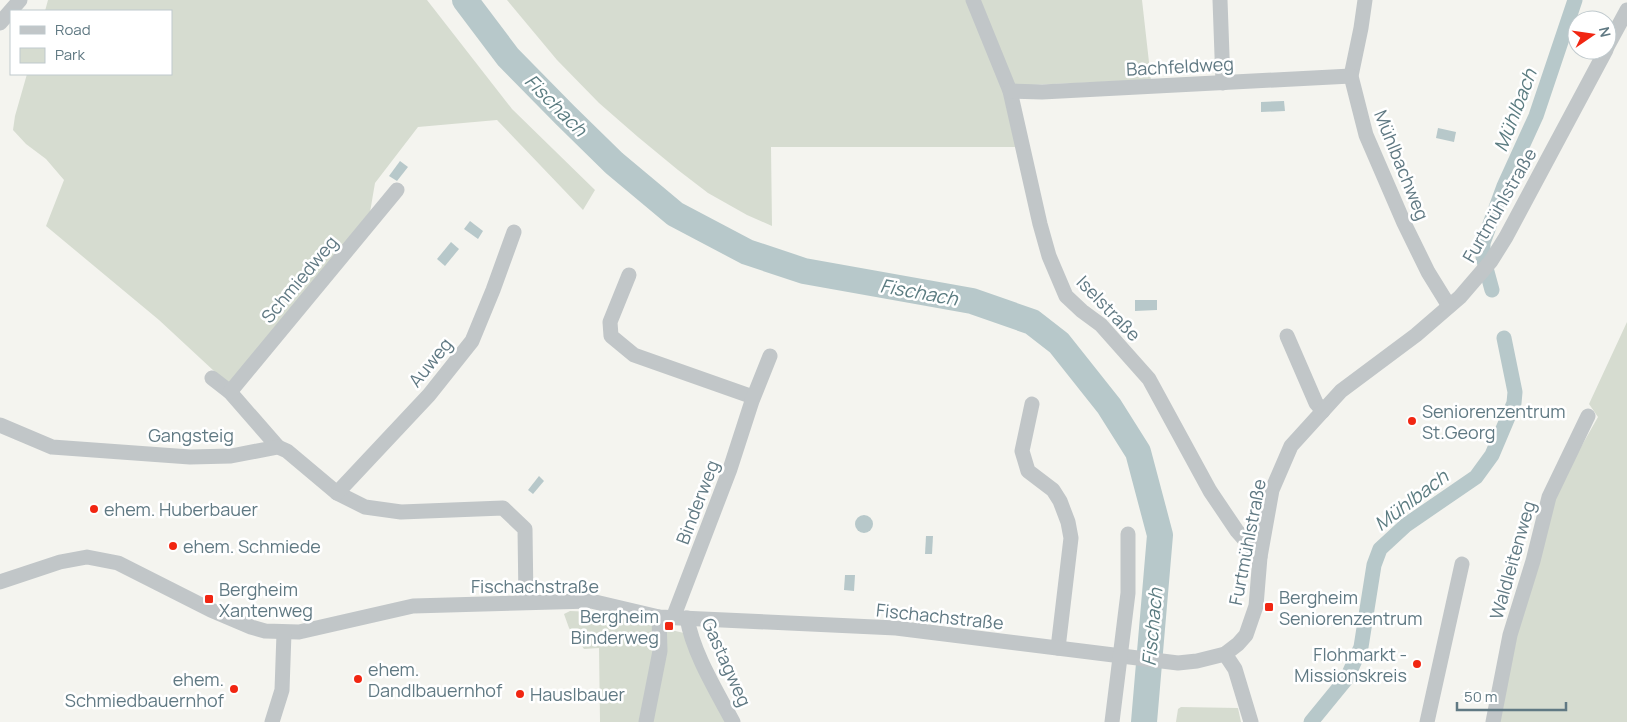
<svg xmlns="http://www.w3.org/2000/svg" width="1627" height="722" font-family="Manrope,sans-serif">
  <rect width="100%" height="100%" fill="#f4f4ef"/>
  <g fill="#d6dcd0">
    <polygon points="48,0 427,0 512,109 595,190 583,210 497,120 418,127 375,183 369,218 228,384 159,320 46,226 64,180 46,159 26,144 13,130 15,116 27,74 171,74 171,11 45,11"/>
    <polygon points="507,0 1142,0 1151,80 1002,86 1018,147 771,147 772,226 747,215 708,193 678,170 638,137 599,103 557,60"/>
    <polygon points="1627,322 1627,722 1499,722 1511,642 1552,498 1598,417 1589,404"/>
    <polygon points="570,611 595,612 684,633 728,722 600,722 599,648 584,649 569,628 564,614"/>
    <polygon points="1181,707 1238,708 1241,722 1176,722 1178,709"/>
  </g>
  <g fill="#b7c8ca">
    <polygon points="1284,101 1285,111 1261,112 1261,102"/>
    <polygon points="1438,128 1456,132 1454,142 1436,138"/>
    <polygon points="400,161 408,167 397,181 389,176"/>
    <polygon points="470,221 483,231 478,239 464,229"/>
    <polygon points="451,242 459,249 445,266 437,259"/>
    <polygon points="1135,300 1157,300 1157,310 1135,311"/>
    <polygon points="539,476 544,481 533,494 528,490"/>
    <circle cx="864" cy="524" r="9"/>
    <polygon points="926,536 933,536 932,554 925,554"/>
    <polygon points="845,575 855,575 854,591 844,590"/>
  </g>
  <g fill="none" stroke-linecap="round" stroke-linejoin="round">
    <g stroke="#b7c8ca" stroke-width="15">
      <polyline points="1492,290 1483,257 1483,243 1504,186 1536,116 1575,0"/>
      <polyline points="1311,722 1347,678 1361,647 1374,565 1380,549 1406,525 1476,477 1492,455 1514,403 1515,392 1504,338"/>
    </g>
    <polyline stroke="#b7c8ca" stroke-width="26" points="465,0 508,57 565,115 614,163 675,214 747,252 804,271 972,301 1032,322 1059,343 1109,406 1138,452 1160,535 1144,722"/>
    <g stroke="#c1c6c8" stroke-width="15">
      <polyline points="973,0 1010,91 1040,224 1049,256 1066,296 1082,311 1101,325 1149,379 1210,491 1237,531 1260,557"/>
      <polyline points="1220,0 1223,83"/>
      <polyline points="1365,0 1361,28 1351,76 1366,135 1404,223 1428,272 1449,306"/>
      <polyline points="0,23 20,0"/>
      <polyline points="1607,47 1627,10"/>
      <polyline points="1010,91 1042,92 1351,76"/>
      <polyline points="629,275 610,322 611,336 634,355 753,397"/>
      <polyline points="1287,336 1316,403 1323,411"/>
      <polyline points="212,378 230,392 278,447"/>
      <polyline points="230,392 397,190"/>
      <polyline points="1032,404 1022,451 1028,471 1053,490 1060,501 1068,522 1071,538 1058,648"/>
      <polyline points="0,425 52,447 190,457 231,456 278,447 287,451 337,493 365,507 401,512 503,508 525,529 526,602"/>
      <polyline points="337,493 429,395 472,341 493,290 514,232"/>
      <polyline points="0,582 60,562 87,557 118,563 211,610 251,627 265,631 299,632 413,606 591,601 659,617 896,628 1178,663 1197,661 1225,654 1238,644 1246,635 1256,606 1260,557 1272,490 1291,446 1341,391 1416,335 1460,297 1491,261 1506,237 1606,50"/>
      <polyline points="673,618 730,469 752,401 770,356"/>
      <path d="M687 618C693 653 716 690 733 722"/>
      <polyline points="1225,654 1235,669 1251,722"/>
      <polyline points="272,722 282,690 284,633"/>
      <polyline points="646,722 660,651 659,617"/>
      <polyline points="1112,722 1128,593 1128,534"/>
      <polyline points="1427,722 1462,564"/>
      <polyline points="1493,722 1510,635 1533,561 1549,497 1588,416"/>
    </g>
  </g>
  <g fill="#f12612" stroke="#fff" stroke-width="2">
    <circle cx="1412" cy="421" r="5"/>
    <circle cx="94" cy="509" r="5"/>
    <circle cx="173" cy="546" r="5"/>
    <rect x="204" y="594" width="10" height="10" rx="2.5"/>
    <rect x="1264" y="602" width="10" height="10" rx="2.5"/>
    <rect x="664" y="621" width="10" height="10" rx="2.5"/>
    <circle cx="1417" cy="664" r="5"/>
    <circle cx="358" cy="679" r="5"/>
    <circle cx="234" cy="689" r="5"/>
    <circle cx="520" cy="694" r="5"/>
  </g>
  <g text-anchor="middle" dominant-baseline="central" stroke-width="5" stroke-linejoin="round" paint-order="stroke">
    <g font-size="18" fill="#607983" stroke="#fff">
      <text transform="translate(1180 66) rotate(-3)">Bachfeldweg</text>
      <text transform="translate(1402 165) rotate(68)">Mühlbachweg</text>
      <text transform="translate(1499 205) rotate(-60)">Furtmühlstraße</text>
      <text transform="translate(299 279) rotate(-50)">Schmiedweg</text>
      <text transform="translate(1109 308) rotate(46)">Iselstraße</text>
      <text transform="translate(430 362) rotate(-51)">Auweg</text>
      <text x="191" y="435">Gangsteig</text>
      <text transform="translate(697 502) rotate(-69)">Binderweg</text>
      <text transform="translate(1247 542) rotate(-79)">Furtmühlstraße</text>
      <text transform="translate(1512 560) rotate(-74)">Waldleitenweg</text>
      <text x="535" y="586">Fischachstraße</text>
      <text transform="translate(940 616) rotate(6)">Fischachstraße</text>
      <text transform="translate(727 662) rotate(66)">Gastagweg</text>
    </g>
    <g font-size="18" fill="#607983" stroke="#fff" text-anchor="start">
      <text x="1422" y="411">Seniorenzentrum<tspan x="1422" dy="21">St.Georg</tspan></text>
      <text x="104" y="509">ehem. Huberbauer</text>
      <text x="183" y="546">ehem. Schmiede</text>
      <text x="219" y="589">Bergheim<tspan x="219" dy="21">Xantenweg</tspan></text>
      <text x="1279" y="597">Bergheim<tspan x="1279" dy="21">Seniorenzentrum</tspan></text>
      <text x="659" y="616" text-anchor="end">Bergheim<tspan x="659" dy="21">Binderweg</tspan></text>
      <text x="1407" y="654" text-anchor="end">Flohmarkt -<tspan x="1407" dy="21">Missionskreis</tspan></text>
      <text x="368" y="669">ehem.<tspan x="368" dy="21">Dandlbauernhof</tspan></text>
      <text x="224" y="679" text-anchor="end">ehem.<tspan x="224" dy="21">Schmiedbauernhof</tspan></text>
      <text x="530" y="694">Hauslbauer</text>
    </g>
    <g font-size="19" font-style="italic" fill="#5b7c81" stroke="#fff">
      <text transform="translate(556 105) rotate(45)">Fischach</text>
      <text transform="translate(1515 110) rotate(-69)">Mühlbach</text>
      <text transform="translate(919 292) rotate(10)">Fischach</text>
      <text transform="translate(1411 500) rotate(-37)">Mühlbach</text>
      <text transform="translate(1152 627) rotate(-85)">Fischach</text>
    </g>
  </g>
  <rect x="10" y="10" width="162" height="65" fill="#ffffff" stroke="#bfc9cd"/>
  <rect x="20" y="26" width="25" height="8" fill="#c1c6c8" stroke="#bfc9cd"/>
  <text x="55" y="35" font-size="15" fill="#607983">Road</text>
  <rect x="20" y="48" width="25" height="15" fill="#d6dcd0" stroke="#bfc9cd"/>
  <text x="55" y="60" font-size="15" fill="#607983">Park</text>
  <g transform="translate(1592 35) rotate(77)"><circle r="24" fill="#ffffff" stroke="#bfc9cd"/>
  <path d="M0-4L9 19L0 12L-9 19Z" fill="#f12612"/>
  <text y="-8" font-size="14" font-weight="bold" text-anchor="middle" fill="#607983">N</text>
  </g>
  <path d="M1457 702v8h109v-8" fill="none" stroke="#607983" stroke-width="2.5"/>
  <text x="1464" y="702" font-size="15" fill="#607983" stroke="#ffffff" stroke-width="4" paint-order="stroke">50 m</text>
</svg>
